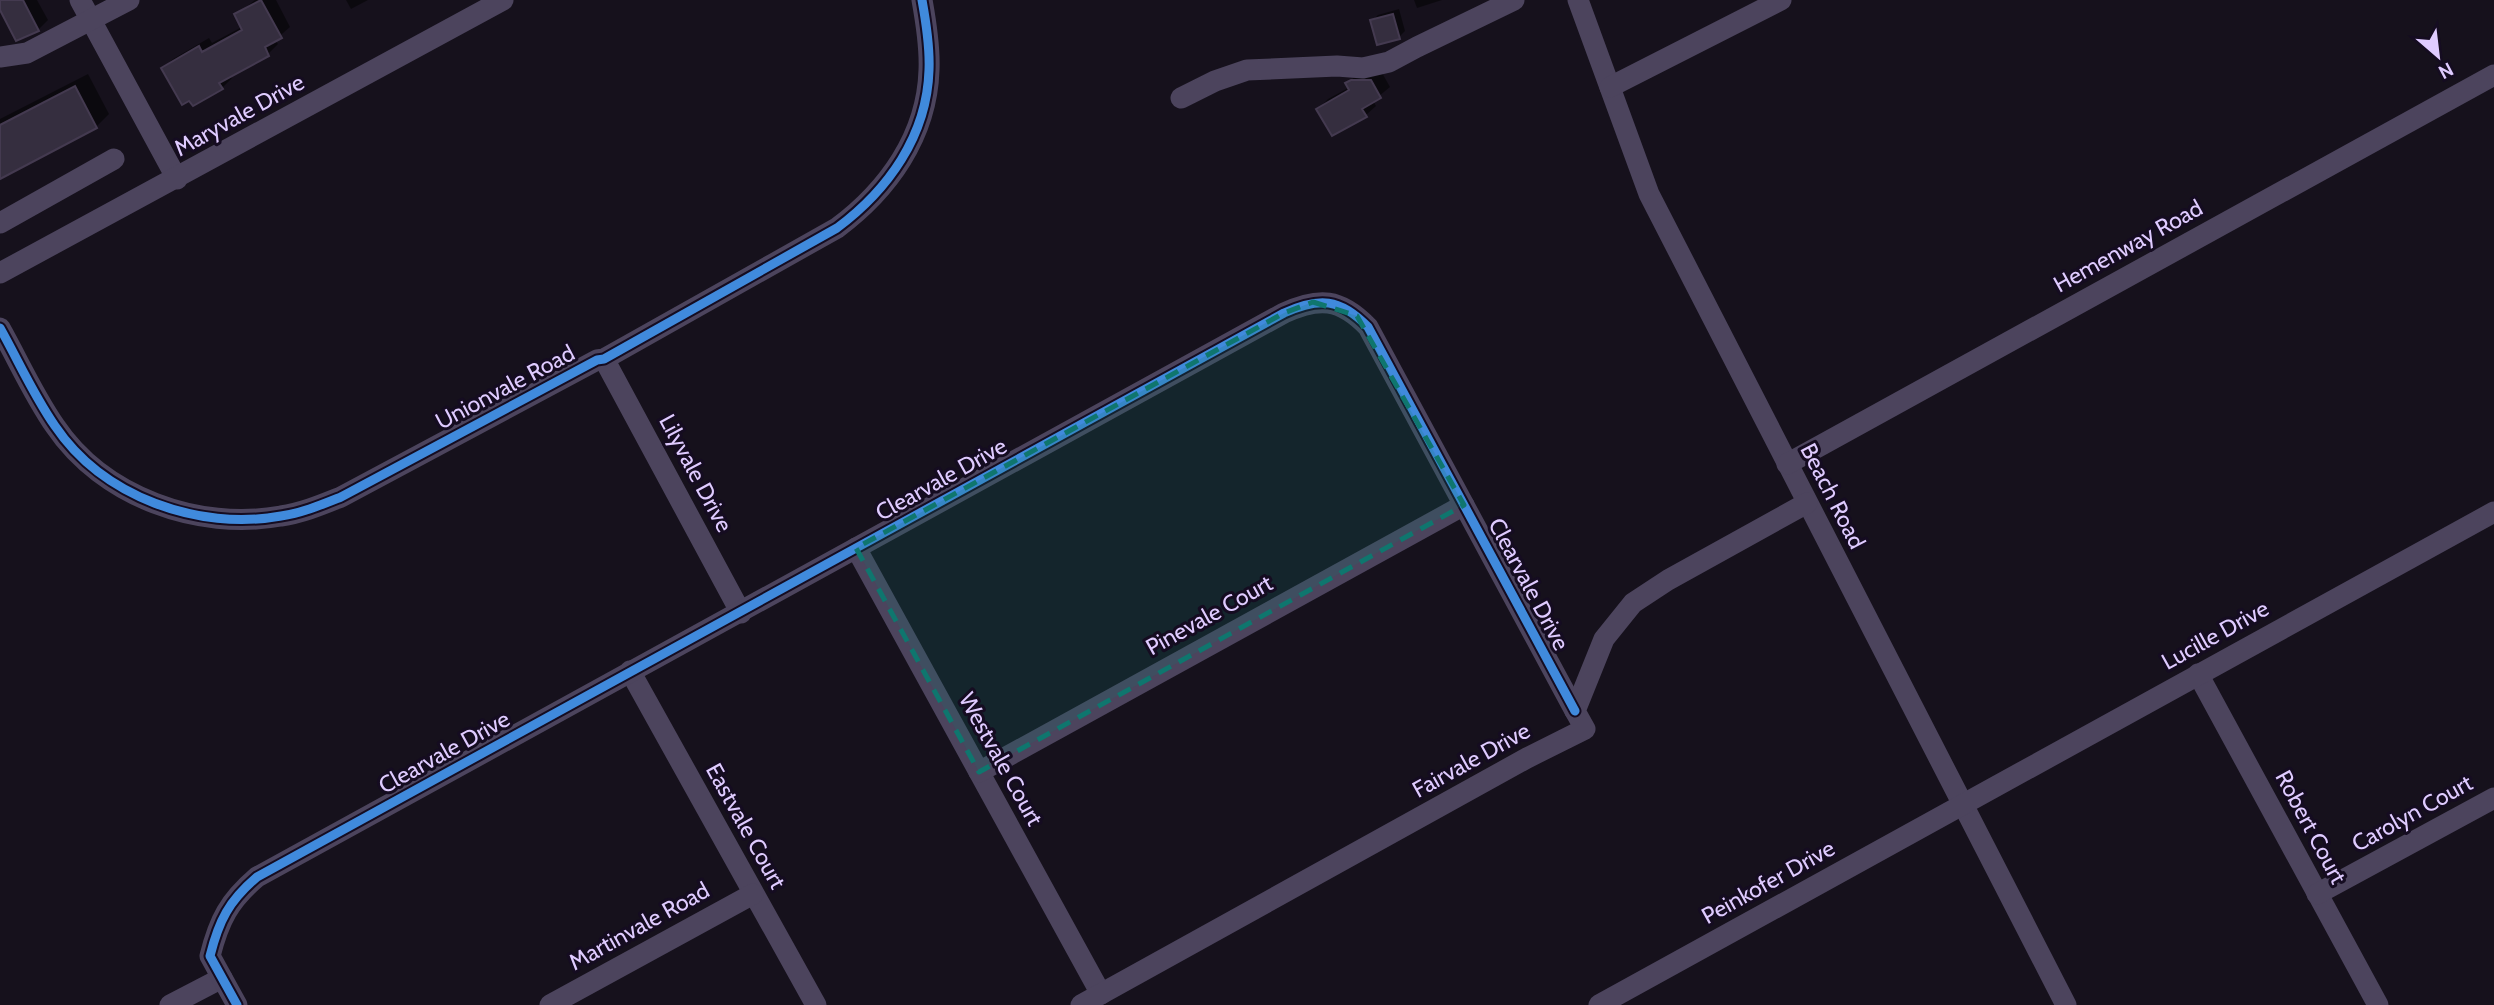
<svg xmlns="http://www.w3.org/2000/svg" width="2494" height="1005" font-family="Cabin,sans-serif">
  <rect width="100%" height="100%" fill="#16111c"/>
  <g fill="#0007">
    <polygon points="0,0 37,0 48,20 38,30 0,6"/>
    <polygon points="255,0 276,0 290,27 275,40 278,44 268,54 230,75 232,78 222,88 163,68 173,59 209,38 212,43 242,27 236,15"/>
    <polygon points="346,0 368,0 351,9"/>
    <polygon points="1414,0 1442,0 1417,8"/>
    <polygon points="1399,9 1405,31 1399,37 1372,21 1378,15"/>
    <polygon points="1381,71 1390,87 1373,101 1376,106 1366,115 1318,109 1328,99 1350,87 1348,84 1357,74"/>
    <polygon points="88,74 109,114 96,127 0,177 0,119"/>
  </g>
  <g fill="#352e3f" stroke="#443a50" stroke-width="2">
    <polygon points="0,0 23,0 39,31 16,41 0,10"/>
    <polygon points="261,0 282,38 265,47 269,56 219,83 223,89 193,106 189,101 182,105 161,68 199,46 202,52 242,30 234,14"/>
    <polygon points="1393,14 1400,39 1377,45 1370,20"/>
    <polygon points="1351,80 1371,80 1381,98 1362,109 1367,117 1332,136 1316,109 1349,90 1345,83"/>
    <polygon points="75,86 97,128 0,179 0,125"/>
  </g>
  <g fill="none" stroke-linecap="round" stroke-linejoin="round">
    <g stroke="#4c445d" stroke-width="21">
      <polyline points="80,0 177,179"/>
      <polyline points="1578,0 1649,194 2066,1005"/>
      <polyline points="0,57 27,53 129,0"/>
      <polyline points="1610,87 1781,0"/>
      <polyline points="1181,98 1215,81 1247,70 1337,66 1363,68 1389,62 1417,47 1514,0"/>
      <polyline points="0,223 114,159"/>
      <polyline points="0,273 503,0"/>
      <path d="M0 328C18 360 34 396 55 426 103 497 198 531 281 516 302 513 321 505 341 497L597 360 604 359 837 228C888 190 927 136 929 70 930 47 926 22 922 0"/>
      <polyline points="604,359 741,613"/>
      <polyline points="1787,464 2494,75"/>
      <polyline points="856,548 1101,994"/>
      <polyline points="630,671 816,1005"/>
      <polyline points="2198,674 2378,1005"/>
      <polyline points="979,772 1464,505"/>
      <polyline points="2317,894 2494,798"/>
      <polyline points="170,1005 222,978"/>
      <path d="M237 1005 210 956C219 920 229 901 257 877L1284 313C1319 297 1340 298 1368 327L1575 711"/>
      <polyline points="550,1005 753,894"/>
      <polyline points="1081,1005 1527,758 1585,729 1575,711 1604,639 1633,603 1668,580 1807,503"/>
      <polyline points="1599,1005 2494,512"/>
    </g>
    <defs>
      <g id="cycleway">
        <path d="M0 328C18 360 34 396 55 426 103 497 198 531 281 516 302 513 321 505 341 497L597 360 604 359 837 228C888 190 927 136 929 70 930 47 926 22 922 0"/>
        <path d="M237 1005 210 956C219 920 229 901 257 877L1284 313C1319 297 1340 298 1368 327L1575 711"/>
      </g>
    </defs>
    <use href="#cycleway" stroke="#150c21" stroke-width="13"/>
    <use href="#cycleway" stroke="#408adc" stroke-width="9"/>
  </g>
  <path fill="#0f766e" fill-opacity="0.2" stroke="#0f766e" stroke-width="5" stroke-dasharray="14 9" stroke-linejoin="round" d="M1313 302 1357 316 1464 505 979 772 856 548 1284 313Z"/>
  <g text-anchor="middle" dominant-baseline="central" stroke-width="6" stroke-linejoin="round" paint-order="stroke">
    <g font-size="23" fill="#dfcbff" stroke="#150c21">
      <text transform="translate(239 115) rotate(-29)">Maryvale Drive</text>
      <text transform="translate(2128 246) rotate(-29)">Hemenway Road</text>
      <text transform="translate(505 387) rotate(-28)">Unionvale Road</text>
      <text transform="translate(696 473) rotate(62)">Lilyvale Drive</text>
      <text transform="translate(941 479) rotate(-29)">Clearvale Drive</text>
      <text transform="translate(1833 496) rotate(63)">Beach Road</text>
      <text transform="translate(1529 584) rotate(62)">Clearvale Drive</text>
      <text transform="translate(1209 615) rotate(-29)">Pinevale Court</text>
      <text transform="translate(2215 635) rotate(-29)">Lucille Drive</text>
      <text transform="translate(444 752) rotate(-29)">Clearvale Drive</text>
      <text transform="translate(1001 759) rotate(61)">Westvale Court</text>
      <text transform="translate(1471 760) rotate(-29)">Fairvale Drive</text>
      <text transform="translate(2412 813) rotate(-29)">Carolyn Court</text>
      <text transform="translate(746 826) rotate(61)">Eastvale Court</text>
      <text transform="translate(2311 827) rotate(62)">Robert Court</text>
      <text transform="translate(1768 882) rotate(-29)">Peinkofer Drive</text>
      <text transform="translate(639 926) rotate(-29)">Martinvale Road</text>
    </g>
  </g>
  <g transform="translate(2438 56) rotate(152)" stroke="#150c21" stroke-width="5" paint-order="stroke">
  <path d="M0-5L12 26L0 18L-12 26Z" fill="#dfcbff"/>
  <text y="-10" font-size="19" font-weight="bold" text-anchor="middle" fill="#dfcbff">N</text>
  </g>
</svg>
